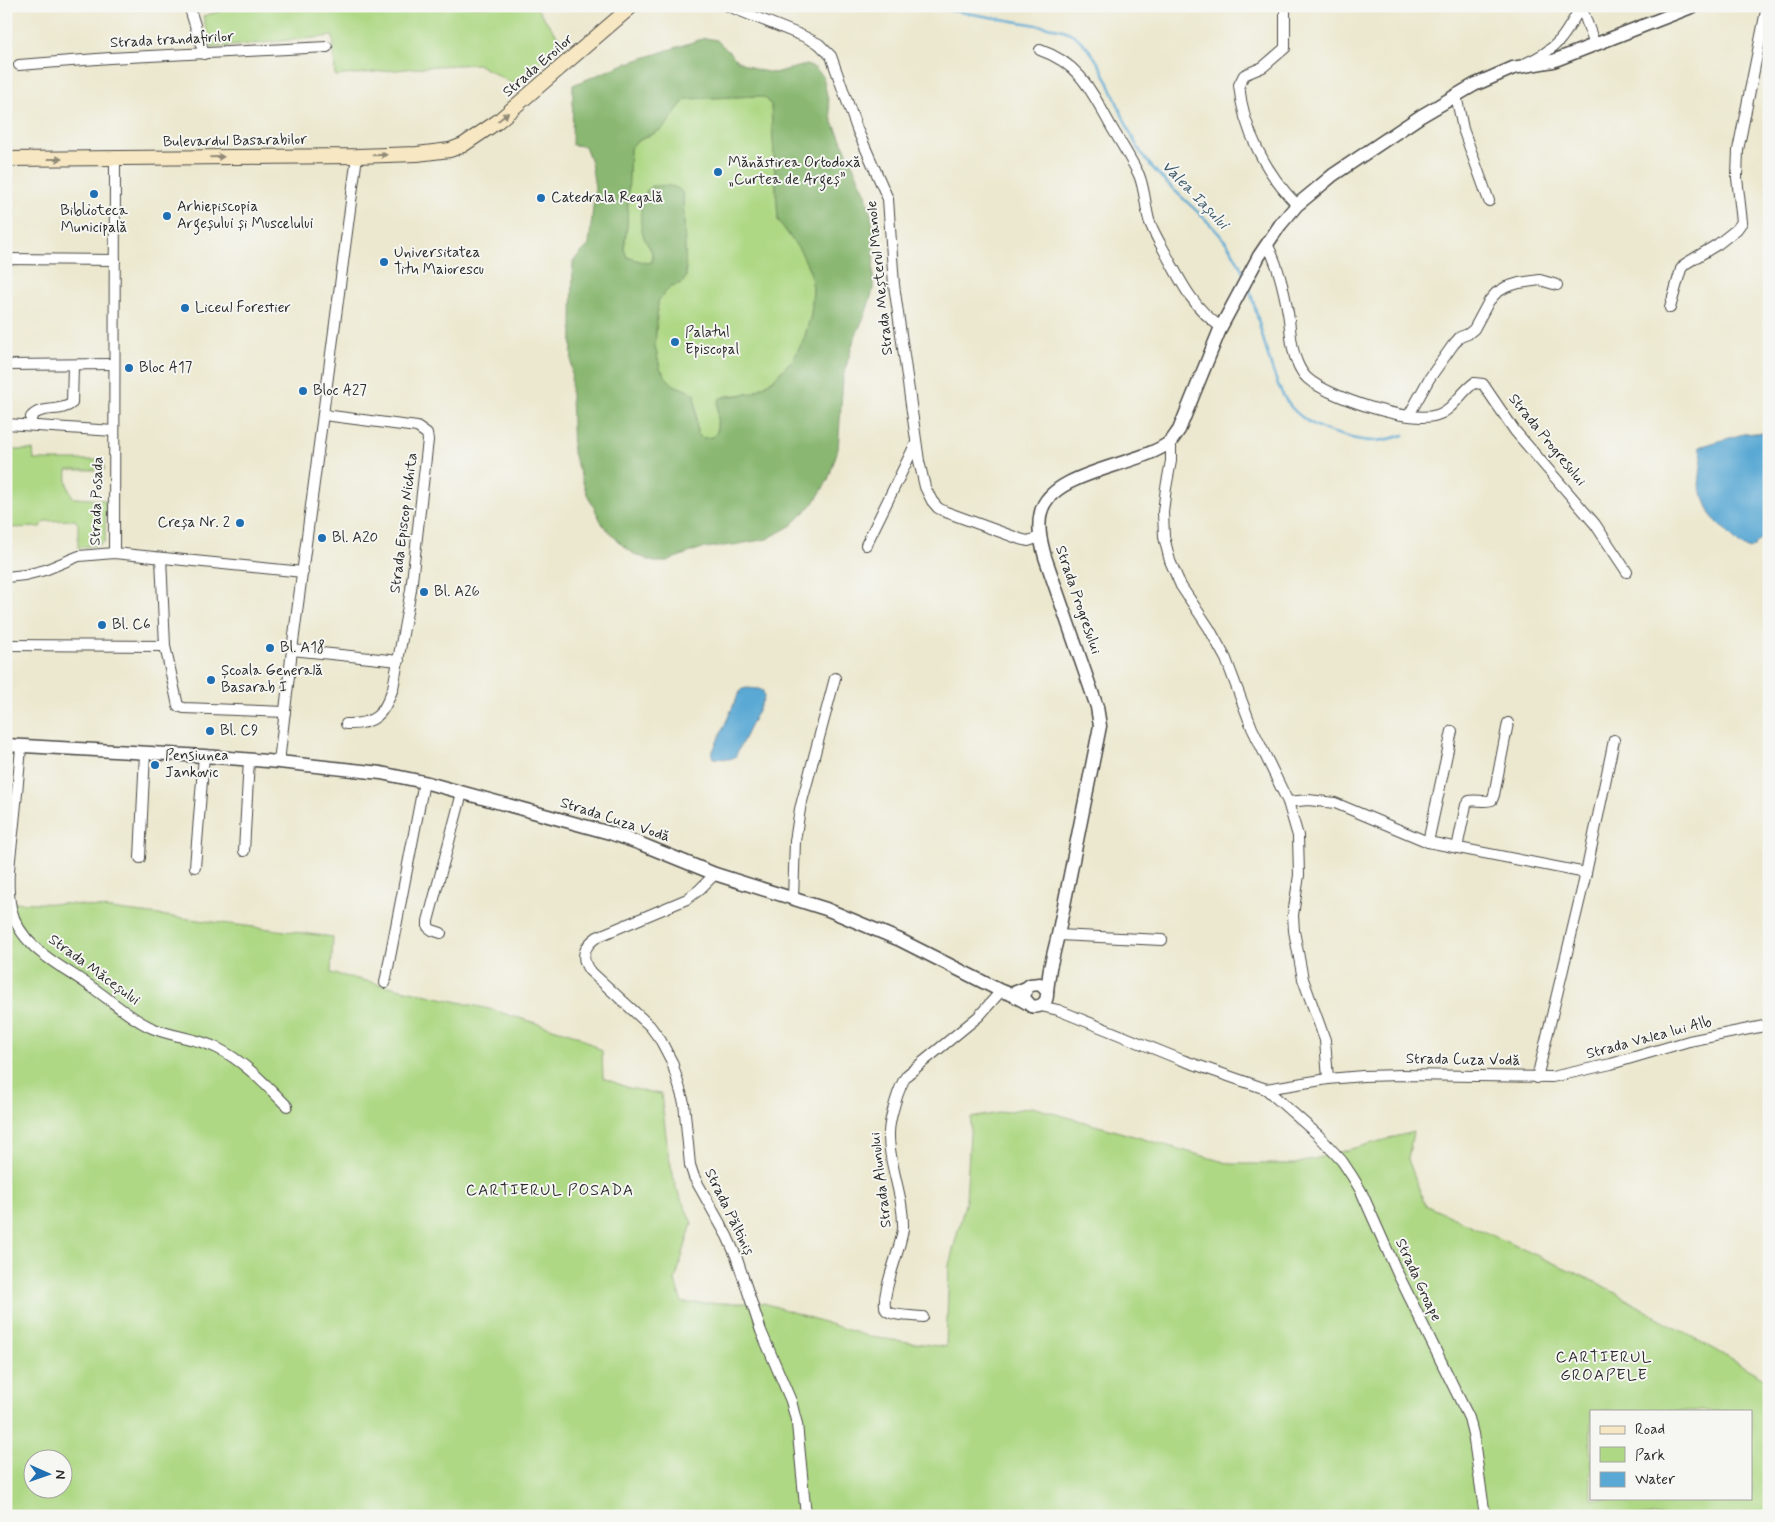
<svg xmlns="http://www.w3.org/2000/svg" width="1775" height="1522" font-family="Mynerve,sans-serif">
  <rect width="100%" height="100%" fill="#f6f6f2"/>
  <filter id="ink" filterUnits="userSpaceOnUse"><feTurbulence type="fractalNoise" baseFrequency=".02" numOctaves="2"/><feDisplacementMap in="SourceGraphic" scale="10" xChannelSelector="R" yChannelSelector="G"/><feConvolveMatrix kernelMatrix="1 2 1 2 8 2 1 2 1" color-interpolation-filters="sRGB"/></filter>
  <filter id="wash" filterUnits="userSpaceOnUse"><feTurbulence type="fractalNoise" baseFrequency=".0096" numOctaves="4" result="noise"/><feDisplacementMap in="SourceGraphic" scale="20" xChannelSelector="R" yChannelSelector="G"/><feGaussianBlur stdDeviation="1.12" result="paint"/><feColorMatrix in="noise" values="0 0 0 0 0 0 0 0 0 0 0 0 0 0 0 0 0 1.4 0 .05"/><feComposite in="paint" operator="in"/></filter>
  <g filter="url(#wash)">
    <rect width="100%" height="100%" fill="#ece8cf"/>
    <g fill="#aed884" stroke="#6c8258" fill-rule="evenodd">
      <polygon points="239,6 535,6 563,43 515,85 477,64 436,66 335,76 333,36 211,48 203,16"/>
      <path d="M758 96 766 98 771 105 778 220 801 252 810 271 813 289 811 315 804 339 794 358 774 379 753 393 726 396 718 403 717 432 713 437 703 438 697 434 695 394 674 385 665 376 660 368 655 346 658 301 671 286 682 283 686 277 683 194 647 190C641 205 638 226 646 241 649 248 654 253 652 262L646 263 627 257 624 249 627 226 630 148C640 137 654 136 664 127 673 119 677 106 687 99Z"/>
      <path d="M6 450H33L34 460H104V470H67C66 480 67 490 74 498L106 500 105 541 101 544 78 548V524L75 520 46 521 40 527 6 528Z"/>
      <path d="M6 902 71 904 333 937 331 973 489 1009 576 1035 602 1051 603 1078 629 1088 661 1094 668 1152 676 1188 692 1223 675 1281 682 1303H764L870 1337 946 1347 949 1265 966 1200 971 1118 1032 1107 1231 1164H1296L1413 1132 1408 1159 1425 1205 1598 1283 1769 1381V1516H6ZM1591 1411H1751V1498H1591ZM32 1460H62V1490H32Z"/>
    </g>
    <path fill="#8ab872" stroke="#5a724e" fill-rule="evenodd" d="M705 38 717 40 738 61 757 70 774 73 806 65 815 68 823 76 832 120 866 194 874 230 873 290 865 315 854 339 843 377 838 449 828 480 814 503 792 525 767 539 733 545 702 548 664 562H654L634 554 620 543 603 525 587 494 573 453 571 396 573 261 589 245 595 188 591 162 585 146 572 145 573 85 622 65ZM757 96 766 98 771 105 778 220 801 252 810 271 813 289 811 315 804 339 794 358 774 379 753 393 720 398 718 403 717 432 713 437 703 438 697 434 695 394 674 385 665 376 660 368 655 346 658 301 671 286 682 283 686 277 683 194C677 183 662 186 651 186 639 198 638 225 645 240 649 248 655 253 652 262L646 263 627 257 624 249 627 226 630 148C640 136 654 136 664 127 673 119 677 106 687 99Z"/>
    <g fill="#5aa9d4" stroke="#426a80">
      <polygon points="1769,432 1769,531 1751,549 1741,546 1712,517 1699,486 1702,456 1699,447 1743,434"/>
      <polygon points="747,688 759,689 763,691 764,698 735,757 729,759 713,758 712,755 713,751 738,695 742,689"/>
    </g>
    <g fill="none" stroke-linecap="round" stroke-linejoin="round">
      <g stroke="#5aa9d4" stroke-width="2.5">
        <path d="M926 6 1054 28C1060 29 1067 31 1072 34 1107 56 1118 117 1140 151 1170 197 1225 222 1244 275"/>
        <path d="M1248 285C1260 318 1270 383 1291 407 1304 422 1322 430 1341 435 1367 443 1378 443 1404 435"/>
      </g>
    </g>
  </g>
  <g filter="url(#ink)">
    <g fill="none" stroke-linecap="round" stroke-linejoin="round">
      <defs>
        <g id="minor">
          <polyline points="189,6 204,54"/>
          <polyline points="728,6 803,36 819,44 831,56 857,129 888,199 894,285 919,461 925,487 932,501 938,508 946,512 1020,539 1028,541 1040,537"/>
          <path d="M1285 6V48L1263 67 1244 75 1239 85C1243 130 1266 173 1297 205"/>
          <polyline points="1581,6 1595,45"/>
          <path d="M1040 50C1081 64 1092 93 1112 128 1121 143 1131 159 1139 175 1145 190 1145 205 1149 220 1153 232 1160 243 1166 254 1181 282 1194 309 1221 327"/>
          <path d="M1526 63C1558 49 1565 36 1581 6"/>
          <polyline points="19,65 110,58 327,47"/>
          <polyline points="1456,95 1463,129 1489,201"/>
          <path d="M1267 244C1278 264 1284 290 1288 313 1291 329 1290 347 1297 362 1299 367 1302 373 1307 378 1328 397 1409 424 1437 415 1452 411 1461 392 1474 383L1483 384 1515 431 1595 524 1627 572"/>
          <polyline points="6,259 115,260"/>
          <polyline points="1670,308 1681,269 1685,264 1718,244 1737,229 1742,222 1737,178 1738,150 1767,6"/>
          <polyline points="6,365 114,364"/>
          <path d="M324 415 417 427 427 434 428 440 411 590 393 688C384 715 374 725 346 724"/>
          <polyline points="1409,415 1429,379 1453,345 1460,337 1468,334 1474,329 1489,301 1496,293 1506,287 1519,283 1540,280 1557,285"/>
          <polyline points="6,424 114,431"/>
          <path d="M31 425V417C41 405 61 413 72 403L73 366"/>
          <polyline points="1171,441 1171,461 1166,488 1163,512 1164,537 1170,561 1181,586 1209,628 1226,659 1252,728 1288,802 1298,836 1299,875 1293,915 1294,931 1303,979 1325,1040 1328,1079"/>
          <polyline points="866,545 916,443"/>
          <polyline points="114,553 115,159"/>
          <polyline points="161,558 165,646 178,706 184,708 285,712"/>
          <polyline points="6,577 25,575 45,570 79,556 114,553 303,572"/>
          <polyline points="6,645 165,646"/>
          <polyline points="292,650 399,661"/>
          <path d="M21 746C19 775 16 804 13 833 10 858 6 884 11 908 20 949 63 966 93 988 112 1001 131 1019 152 1028 173 1037 197 1038 217 1048 244 1061 266 1085 287 1106"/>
          <polyline points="279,762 292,650 357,156"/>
          <polyline points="1288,802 1308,800 1335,803 1428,842 1586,873"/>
          <polyline points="1428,842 1452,731"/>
          <path d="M1457 848 1466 805 1469 801C1477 799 1484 803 1492 800L1494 795 1508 723"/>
          <polyline points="244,851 249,760"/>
          <polyline points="140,858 145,753"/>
          <polyline points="195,867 204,756"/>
          <path d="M715 874 699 890 687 899 597 937C584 946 580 957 589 970L650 1026 661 1041 672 1062 684 1103 690 1165 694 1177 727 1236 736 1256 761 1331 791 1401 797 1424 806 1516"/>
          <polyline points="793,899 795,841 800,809 835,678"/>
          <polyline points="441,933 432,930 428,927 428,921 462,793"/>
          <polyline points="1058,935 1162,940"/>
          <polyline points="385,983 424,782"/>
          <polyline points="1041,1006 1058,1010 1182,1060 1266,1089 1328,1079 1363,1076 1402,1075 1552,1077 1611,1064 1689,1041 1769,1025"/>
          <polyline points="1537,1078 1586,873 1614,740"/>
          <polyline points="1266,1089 1318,1135 1342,1161 1352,1176 1361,1191 1397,1272 1469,1418 1473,1434 1485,1516"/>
          <path d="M923 1317C916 1316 890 1316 886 1310 879 1297 902 1247 903 1228 904 1195 888 1165 889 1133 889 1123 892 1113 895 1103 898 1093 901 1083 907 1075L979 1016 1001 991"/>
        </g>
        <g id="tertiary">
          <polyline points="6,745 204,756 279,762 381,773 424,782 610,833 641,844 715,874 826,909 900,940 1001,991 1011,994 1027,1003"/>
          <path d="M1047 991 1050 968 1058 935 1100 726 1097 707 1045 557C1041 542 1037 527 1041 512 1051 471 1140 466 1170 442 1173 439 1176 434 1179 430L1221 327 1259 256 1280 225 1297 205 1314 191 1333 175 1421 116 1474 85 1513 68 1553 61 1694 6"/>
          <path d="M1011 994 1026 988 1030 985 1040 984 1047 991C1048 1002 1042 1008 1031 1006L1024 998 1026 988"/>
        </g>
        <polyline id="secondary" points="6,159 357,156 417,154 450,150 463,145 497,122 632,6"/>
      </defs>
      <use href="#minor" stroke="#484744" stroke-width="12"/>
      <use href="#tertiary" stroke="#484744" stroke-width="15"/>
      <use href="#secondary" stroke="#484744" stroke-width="16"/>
      <use href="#minor" stroke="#fff" stroke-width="10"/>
      <use href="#tertiary" stroke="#fff" stroke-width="12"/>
      <use href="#secondary" stroke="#f7e8c3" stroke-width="14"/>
    </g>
    <defs><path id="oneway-solid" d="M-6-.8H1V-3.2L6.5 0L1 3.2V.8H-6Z" transform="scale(1.25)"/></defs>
    <g fill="#918a77">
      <use href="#oneway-solid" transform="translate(503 117) rotate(-39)"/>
      <use href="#oneway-solid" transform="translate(380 155) rotate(-2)"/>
      <use href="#oneway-solid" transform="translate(217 157) rotate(-1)"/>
      <use href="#oneway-solid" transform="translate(55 159)"/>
    </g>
  </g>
  <g fill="#1f6fb2" stroke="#f6f6f2" stroke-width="2">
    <circle cx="718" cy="172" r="5"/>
    <circle cx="94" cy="194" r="5"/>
    <circle cx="541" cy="198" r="5"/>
    <circle cx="167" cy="216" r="5"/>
    <circle cx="384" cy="262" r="5"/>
    <circle cx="185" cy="308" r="5"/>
    <circle cx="675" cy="342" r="5"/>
    <circle cx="129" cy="368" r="5"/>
    <circle cx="303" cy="391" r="5"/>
    <circle cx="240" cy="523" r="5"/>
    <circle cx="322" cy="538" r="5"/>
    <circle cx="424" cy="592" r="5"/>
    <circle cx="102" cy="625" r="5"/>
    <circle cx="270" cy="648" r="5"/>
    <circle cx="211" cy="680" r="5"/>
    <circle cx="210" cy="731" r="5"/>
    <circle cx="155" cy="765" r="5"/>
  </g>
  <g text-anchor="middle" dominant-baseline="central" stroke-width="4" stroke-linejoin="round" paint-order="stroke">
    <g font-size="15" fill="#2b2b2b" stroke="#f6f6f2">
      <text transform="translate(172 40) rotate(-3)">Strada trandafirilor</text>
      <text transform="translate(538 66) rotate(-41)">Strada Eroilor</text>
      <text transform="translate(235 141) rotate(-1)">Bulevardul Basarabilor</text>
      <text transform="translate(880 278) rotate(-96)">Strada Meșterul Manole</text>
      <text transform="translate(1547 440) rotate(51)">Strada Progresului</text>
      <text transform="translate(97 501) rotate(-88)">Strada Posada</text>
      <text transform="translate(404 523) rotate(-83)">Strada Episcop Nichita</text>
      <text transform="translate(1078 600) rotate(71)">Strada Progresului</text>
      <text transform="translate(615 820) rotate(18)">Strada Cuza Vodă</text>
      <text transform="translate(94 970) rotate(36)">Strada Măceșului</text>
      <text transform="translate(1649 1038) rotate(-15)">Strada Valea lui Alb</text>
      <text transform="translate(1463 1060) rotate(1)">Strada Cuza Vodă</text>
      <text transform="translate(881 1180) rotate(-97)">Strada Alunului</text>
      <text transform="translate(729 1212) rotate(64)">Strada Păltiniș</text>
      <text transform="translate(1418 1280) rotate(65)">Strada Groape</text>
    </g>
    <g font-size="15" fill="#2b2b2b" stroke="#f6f6f2" text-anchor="start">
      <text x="728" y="163">Mănăstirea Ortodoxă<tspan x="728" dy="17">„Curtea de Argeș”</tspan></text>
      <text x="551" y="198">Catedrala Regală</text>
      <text x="177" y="207">Arhiepiscopia<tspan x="177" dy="17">Argeșului și Muscelului</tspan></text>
      <text x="94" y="211" text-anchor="middle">Biblioteca<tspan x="94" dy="17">Municipală</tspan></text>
      <text x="394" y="253">Universitatea<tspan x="394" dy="17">Titu Maiorescu</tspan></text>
      <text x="195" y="308">Liceul Forestier</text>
      <text x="685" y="333">Palatul<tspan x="685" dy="17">Episcopal</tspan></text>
      <text x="139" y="368">Bloc A17</text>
      <text x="313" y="391">Bloc A27</text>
      <text x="230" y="523" text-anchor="end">Creșa Nr. 2</text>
      <text x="332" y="538">Bl. A20</text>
      <text x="434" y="592">Bl. A26</text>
      <text x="112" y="625">Bl. C6</text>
      <text x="280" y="648">Bl. A18</text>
      <text x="221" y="671">Școala Generală<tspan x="221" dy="17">Basarab I</tspan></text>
      <text x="220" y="731">Bl. C9</text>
      <text x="165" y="756">Pensiunea<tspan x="165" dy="17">Jankovic</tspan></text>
    </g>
    <g font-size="16" font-style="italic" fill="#3b5766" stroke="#f6f6f2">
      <text transform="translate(1195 195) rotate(46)">Valea Iașului</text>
    </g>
    <g font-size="16" letter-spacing="1" fill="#2b2b2b" stroke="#f6f6f2">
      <text x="550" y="1190">CARTIERUL POSADA</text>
      <text x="1604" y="1357">CARTIERUL<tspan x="1604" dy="18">GROAPELE</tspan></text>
    </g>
  </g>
  <rect width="1775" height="1522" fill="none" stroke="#f6f6f2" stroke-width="25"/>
  <rect x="1590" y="1410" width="162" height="90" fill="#f6f6f2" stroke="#a5a5a2"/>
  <rect x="1600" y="1426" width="25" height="8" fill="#f7e8c3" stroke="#a5a5a2"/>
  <text x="1635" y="1434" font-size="15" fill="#2b2b2b">Road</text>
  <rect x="1600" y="1447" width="25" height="15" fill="#aed884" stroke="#a5a5a2"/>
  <text x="1635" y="1460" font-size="15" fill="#2b2b2b">Park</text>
  <rect x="1600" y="1472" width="25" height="15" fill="#5aa9d4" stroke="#a5a5a2"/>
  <text x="1635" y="1484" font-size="15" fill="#2b2b2b">Water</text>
  <g transform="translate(48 1474) rotate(92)"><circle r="24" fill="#f6f6f2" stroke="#a5a5a2"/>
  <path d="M0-4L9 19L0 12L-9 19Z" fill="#1f6fb2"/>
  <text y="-8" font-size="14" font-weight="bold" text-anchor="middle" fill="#2b2b2b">N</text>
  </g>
</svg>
